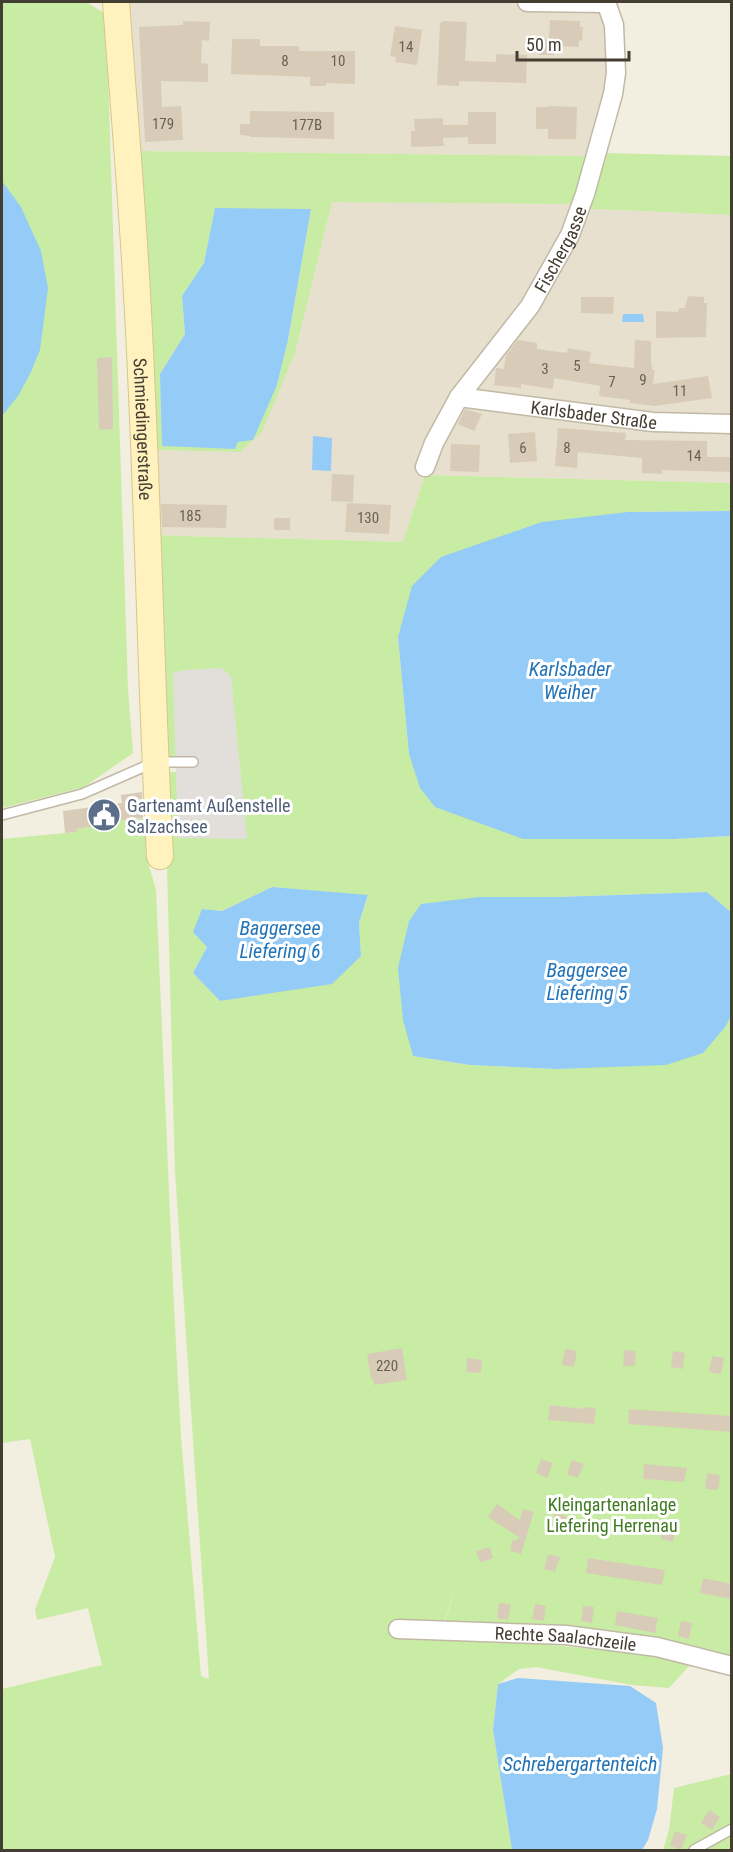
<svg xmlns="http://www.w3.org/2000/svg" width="733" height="1852" font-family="'Roboto Condensed',sans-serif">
  <rect width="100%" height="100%" fill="#f2eee0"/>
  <g fill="#e7e0ce">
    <polygon points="126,2 595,2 606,21 611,53 605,96 588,156 135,151"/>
    <polygon points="332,201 574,204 593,209 731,215 731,483 425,475 404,542 151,535 148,450 240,452 295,353"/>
  </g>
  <g fill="#c9eca4" fill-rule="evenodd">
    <polygon points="2,2 86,2 106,14 128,689 133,753 84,787 2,808"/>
    <path d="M135 151 588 156 605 153 731 156V215L593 209 574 204 332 202 295 353 262 432 240 452 148 450ZM215 209H311L288 340 277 385 238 442 160 374 185 334 182 296 204 263Z"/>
    <path d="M425 475 731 483V511L628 512 398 637 409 754 523 839H674L731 836V912L707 892 557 897H479L413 1056 470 1065 556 1069 726 1026 731 1013V1661L443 1625 461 1575 439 1634 664 1656 691 1664 669 1688 632 1685 536 1667 519 1669 498 1684 493 1730 512 1850H2V1689L102 1665 88 1608 37 1620 35 1610 55 1557 30 1439 2 1443V839L76 832V829L105 825 106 827 117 826V821L146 818 149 866 156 890 174 1307 181 1437 201 1676 209 1679 175 1171 167 867 162 772H176L179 838 173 673 176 756 161 757 151 535 403 542ZM272 887 368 896 359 923 361 956 267 993 220 1001 193 973 207 947 203 909 222 911Z"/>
    <polygon points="731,1774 731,1850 663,1850 669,1830 674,1788"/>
  </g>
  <polygon fill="#e2dfda" points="221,668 231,676 247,839 178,838 173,673 184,670"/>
  <g fill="#95cbf7">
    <polygon points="2,181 21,207 41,251 48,288 40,350 31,372 18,396 2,416"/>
    <polygon points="215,208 311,209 288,340 277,385 253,440 238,442 235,449 162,446 160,374 185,334 182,296 204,263"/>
    <polygon points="623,314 643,314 644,322 622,322"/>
    <polygon points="313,436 332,438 331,471 312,470"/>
    <polygon points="731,511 731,836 674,839 523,839 435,807 420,788 409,754 398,637 412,586 441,557 542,522 628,512"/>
    <polygon points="272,887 368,895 359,923 361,956 332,984 220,1001 193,973 207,947 193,932 202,909 222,911"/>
    <polygon points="707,892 731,912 732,1013 726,1026 703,1053 666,1065 556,1069 470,1065 413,1056 403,1020 398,968 409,921 421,904 479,897 557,897"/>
    <polygon points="518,1678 630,1686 656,1703 663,1748 657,1809 648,1840 642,1850 512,1850 493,1730 498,1684"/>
  </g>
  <g fill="#d8ccb8">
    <polygon points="550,20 580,21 580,27 583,27 582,41 579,40 579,47 554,46 554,55 539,55 539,39 549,39"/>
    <polygon points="183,21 210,22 209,41 202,40 201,63 208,64 208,82 161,81 162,107 181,106 183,140 145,142 139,27 183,25"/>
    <polygon points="442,21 467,22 465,61 496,62 496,54 527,55 526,83 459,81 459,86 437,85 440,23 442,23"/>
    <polygon points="395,26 422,30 417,65 395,62 396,57 390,56"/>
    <polygon points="232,39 260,39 260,46 299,46 299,51 355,51 355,84 326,83 326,86 310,86 310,77 231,74"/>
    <polygon points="548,106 577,107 576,139 548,139 548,129 536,129 536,107 548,107"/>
    <polygon points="250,111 334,112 334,139 250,137 250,136 240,135 240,124 250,124"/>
    <polygon points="468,112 496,112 496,144 468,144 468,137 443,138 444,146 411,147 411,131 415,131 414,119 443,118 443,125 468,125"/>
    <polygon points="688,296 704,297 704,303 707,303 706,337 656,338 656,311 678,312 679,308 685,308"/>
    <polygon points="581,297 614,297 613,314 581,313"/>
    <polygon points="518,340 537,343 537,349 567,353 568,348 591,352 589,363 634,368 635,340 651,341 651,364 652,364 652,370 655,370 653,384 708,376 712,398 655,406 630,403 630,400 599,396 600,386 554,378 553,389 521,384 521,388 494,385 496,368 504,369 506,355"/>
    <polygon points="112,357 113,429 99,430 97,358"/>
    <polygon points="465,409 482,414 474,431 458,424"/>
    <polygon points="558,428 626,433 625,440 707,441 707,457 732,457 732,472 662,470 662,474 642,473 642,458 578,452 577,468 555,466"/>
    <polygon points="535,432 537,461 510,463 508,434"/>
    <polygon points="451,444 480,445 479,472 450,471"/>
    <polygon points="332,474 354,475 353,502 331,501"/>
    <polygon points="347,503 391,505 389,534 345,532"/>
    <polygon points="161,504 227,505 226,528 162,527"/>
    <rect x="274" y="518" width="16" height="12"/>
    <polygon points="142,792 143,818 117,821 117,826 105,827 105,825 76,829 77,832 65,833 63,811 122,803 121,795"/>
    <polygon points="402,1348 407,1380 374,1385 373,1379 371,1379 367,1354"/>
    <polygon points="565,1349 577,1351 574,1367 562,1365"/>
    <polygon points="624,1350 636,1351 635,1366 623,1366"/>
    <polygon points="673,1351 685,1353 683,1369 671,1367"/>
    <polygon points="712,1356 724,1358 721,1374 709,1372"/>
    <polygon points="467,1358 482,1360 481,1373 466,1372"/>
    <polygon points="550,1405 583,1409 583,1407 596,1408 594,1424 548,1420"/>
    <polygon points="629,1409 732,1416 732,1432 628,1424"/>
    <polygon points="541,1459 553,1463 547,1478 536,1473"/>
    <polygon points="572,1460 584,1464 578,1478 567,1474"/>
    <polygon points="644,1464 687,1468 684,1482 643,1479"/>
    <polygon points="707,1473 720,1475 718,1490 706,1489 707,1487 705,1487"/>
    <polygon points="497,1504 520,1520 523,1509 534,1512 521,1554 510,1551 512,1541 520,1538 488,1517"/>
    <polygon points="556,1512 567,1517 561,1530 550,1525"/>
    <polygon points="664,1524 676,1527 673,1542 661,1539"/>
    <polygon points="490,1547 493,1558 480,1563 476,1551"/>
    <polygon points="548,1554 560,1557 555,1572 544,1569"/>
    <polygon points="588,1558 665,1570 662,1585 586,1573"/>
    <polygon points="703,1578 732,1584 732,1599 700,1593"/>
    <polygon points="499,1603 511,1604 508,1620 497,1618"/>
    <polygon points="535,1604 546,1606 544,1621 532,1619"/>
    <polygon points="583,1606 594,1607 592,1623 581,1621"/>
    <polygon points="617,1611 658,1618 655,1633 615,1625"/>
    <polygon points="681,1621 692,1623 689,1639 678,1636"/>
    <polygon points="709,1810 720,1817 712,1830 701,1823"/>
    <polygon points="675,1831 687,1835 681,1850 670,1846"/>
  </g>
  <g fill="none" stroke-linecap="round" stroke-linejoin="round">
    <defs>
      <g id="lane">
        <polyline points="2,815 82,794 155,762 193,762"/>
        <polyline points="694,1850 732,1829"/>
      </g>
      <g id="street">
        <polyline points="527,2 606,3"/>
        <path id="s1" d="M459 397 653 422 732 424"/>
        <path id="s2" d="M425 467 434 443 459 397 530 306 570 235 585 194 613 94 616 73 614 25 606 2"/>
        <path id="s3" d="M398 1629 566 1635 657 1647 732 1666"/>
      </g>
      <g id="secondary">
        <path id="s4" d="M116 2C123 99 132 197 137 295 148 482 150 669 160 856"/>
      </g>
    </defs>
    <use href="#lane" stroke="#c1b9a5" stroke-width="12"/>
    <use href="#street" stroke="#c1b9a5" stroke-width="21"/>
    <use href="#secondary" stroke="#d7c68b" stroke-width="28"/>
    <use href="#lane" stroke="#fff" stroke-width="9"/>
    <use href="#street" stroke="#fff" stroke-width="18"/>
    <use href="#secondary" stroke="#fff2be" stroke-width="26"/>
  </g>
  <defs>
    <symbol id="civic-disc" viewBox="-11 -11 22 22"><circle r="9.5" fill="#5c6f8a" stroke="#fff"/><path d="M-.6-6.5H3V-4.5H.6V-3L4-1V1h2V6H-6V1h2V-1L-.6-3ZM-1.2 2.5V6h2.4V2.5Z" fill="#fff"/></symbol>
  </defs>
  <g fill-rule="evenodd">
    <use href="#civic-disc" x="85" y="796" width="38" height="38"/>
  </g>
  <g text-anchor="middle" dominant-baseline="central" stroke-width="6" stroke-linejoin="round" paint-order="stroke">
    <g font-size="15" fill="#696153">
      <text x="406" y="47">14</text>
      <text x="285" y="61">8</text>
      <text x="338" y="61">10</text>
      <text x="163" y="124">179</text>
      <text x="307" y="125">177B</text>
      <text x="577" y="366">5</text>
      <text x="545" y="369">3</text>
      <text x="643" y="380">9</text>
      <text x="612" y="382">7</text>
      <text x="680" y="391">11</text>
      <text x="523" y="448">6</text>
      <text x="567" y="448">8</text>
      <text x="694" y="456">14</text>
      <text x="190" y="516">185</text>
      <text x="368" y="518">130</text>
      <text x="387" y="1366">220</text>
    </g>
    <g font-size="18" fill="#443d31" stroke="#fff">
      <text stroke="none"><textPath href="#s2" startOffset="258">Fischergasse</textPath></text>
      <text stroke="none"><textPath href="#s1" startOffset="136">Karlsbader Straße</textPath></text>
      <text stroke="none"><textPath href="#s4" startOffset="428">Schmiedingerstraße</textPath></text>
      <text stroke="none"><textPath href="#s3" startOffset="168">Rechte Saalachzeile</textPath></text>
    </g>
    <g font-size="18" fill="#4e5e75" stroke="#fff" text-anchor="start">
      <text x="127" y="805">Gartenamt Außenstelle<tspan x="127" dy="21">Salzachsee</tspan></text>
    </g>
    <g font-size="18" fill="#3f7a20" stroke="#fff">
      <text x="612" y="1504">Kleingartenanlage<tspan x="612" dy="21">Liefering Herrenau</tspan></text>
    </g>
    <g font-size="20" font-style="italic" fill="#2173b8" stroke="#fff">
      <text x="570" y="669">Karlsbader<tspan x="570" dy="23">Weiher</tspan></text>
      <text x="280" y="928">Baggersee<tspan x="280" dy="23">Liefering 6</tspan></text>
      <text x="587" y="970">Baggersee<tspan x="587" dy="23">Liefering 5</tspan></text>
      <text x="580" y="1764">Schrebergartenteich</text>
    </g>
  </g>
  <rect width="733" height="1852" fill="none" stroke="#443d31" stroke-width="6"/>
  <path d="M517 51v9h112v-9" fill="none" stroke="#443d31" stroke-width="3"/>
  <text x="526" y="51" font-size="18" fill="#443d31" stroke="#ffffff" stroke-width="4.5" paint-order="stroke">50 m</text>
</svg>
